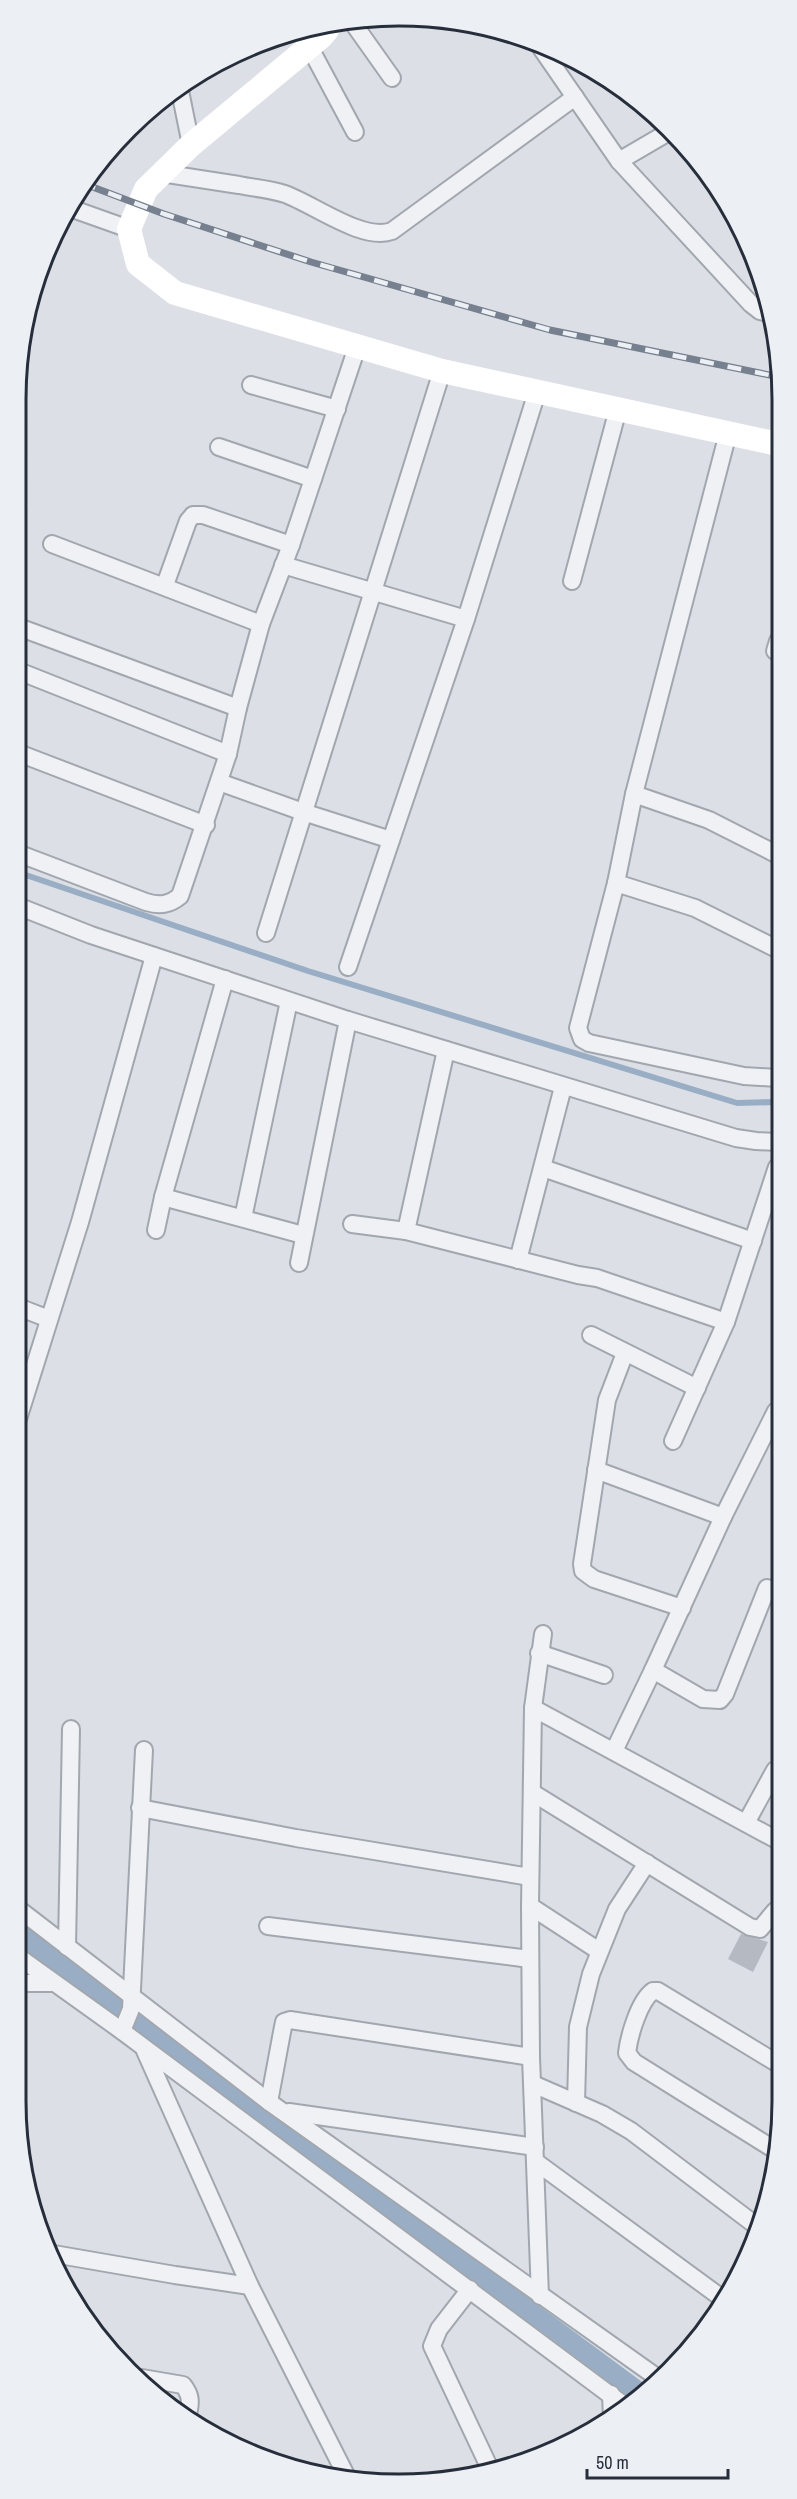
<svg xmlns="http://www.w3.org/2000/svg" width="797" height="2499" font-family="'Archivo Narrow',sans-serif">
  <rect width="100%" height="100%" fill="#dce0e6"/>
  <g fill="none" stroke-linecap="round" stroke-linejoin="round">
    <polyline stroke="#99aec4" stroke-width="6" points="20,873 308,971 737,1103 777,1102"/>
    <polyline stroke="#99aec4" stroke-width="20" points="16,1931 639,2392"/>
  </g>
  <polygon fill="#b4b9c2" points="741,1934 768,1942 753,1972 728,1959"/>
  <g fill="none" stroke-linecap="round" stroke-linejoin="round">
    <defs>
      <g id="street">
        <polyline points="353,23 392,78"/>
        <polyline points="309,46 355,132"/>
        <polyline points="541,48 619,161 751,304 760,311 768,313"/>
        <polyline points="179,86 191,145"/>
        <polyline points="619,161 672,130"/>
        <path d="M161 173C187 177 213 181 239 185 254 188 270 189 285 194 313 204 363 242 392 231L575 97"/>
        <polyline points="70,208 129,229"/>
        <polyline points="251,385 337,409"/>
        <polyline points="728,433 634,794 616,883 578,1028 582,1039 589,1043 744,1076 777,1078"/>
        <polyline points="219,447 313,479"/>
        <polyline points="52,544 261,624"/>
        <polyline points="283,565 466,619"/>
        <polyline points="572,581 618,409"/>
        <polyline points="165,585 188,521 193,515 203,515 291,545"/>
        <polyline points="21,628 238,708"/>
        <polyline points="775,651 778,641"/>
        <polyline points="21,672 228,754"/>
        <polyline points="21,754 206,825"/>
        <polyline points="219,782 303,812 391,840"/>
        <polyline points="634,794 709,820 778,855"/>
        <path d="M20 854 146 902C160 906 169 905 180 896L228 754 238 708 261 624 291 545 357 347"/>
        <polyline points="616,883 695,908 777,949"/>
        <polyline points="20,907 91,935 348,1020 736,1138 756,1141 777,1142"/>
        <polyline points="266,933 442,371"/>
        <polyline points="348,967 466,619 537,392"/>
        <polyline points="543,1168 753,1241"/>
        <polyline points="163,1197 303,1235"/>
        <polyline points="243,1218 289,1001"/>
        <polyline points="352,1224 406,1231 578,1275 597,1278 726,1322"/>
        <polyline points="156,1230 163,1197 225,979"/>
        <polyline points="406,1231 446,1050"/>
        <polyline points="518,1260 563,1087"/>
        <polyline points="299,1263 348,1020"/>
        <polyline points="18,1307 49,1319"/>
        <polyline points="591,1335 697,1388"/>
        <polyline points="625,1353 607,1400 582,1564 583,1571 594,1579 682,1608"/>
        <polyline points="18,1419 80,1222 154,956"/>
        <polyline points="673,1441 726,1322 777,1167"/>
        <polyline points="596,1470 723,1517"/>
        <polyline points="767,1588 725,1694 720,1700 703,1699 653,1670 723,1517 776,1411"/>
        <polyline points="539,1653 604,1675"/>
        <polyline points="533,1708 775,1839"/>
        <polyline points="614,1751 653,1670"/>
        <polyline points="533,1793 750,1927 760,1929 775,1911"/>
        <polyline points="140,1808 296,1838 530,1877"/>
        <polyline points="746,1823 775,1770"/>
        <polyline points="530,1906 599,1951"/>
        <polyline points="16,1907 269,2102 655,2376"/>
        <polyline points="268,1926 530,1959"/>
        <polyline points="67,1947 71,1729"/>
        <polyline points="16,1955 122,2031 625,2406"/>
        <polyline points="15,1983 51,1983"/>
        <polyline points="122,2031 131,2009 144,1750"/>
        <polyline points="145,2051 250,2286 349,2481"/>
        <polyline points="533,2084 602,2114 631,2131 754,2224"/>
        <polyline points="269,2102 282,2032 284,2022 290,2020 531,2057"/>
        <polyline points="576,2103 578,2027 591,1974 617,1909 647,1863"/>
        <polyline points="289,2112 535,2147"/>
        <path d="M775 2150 634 2062 627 2053C629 2036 639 2001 653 1991H658L775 2062"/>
        <polyline points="536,2162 723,2299"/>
        <polyline points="48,2253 175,2275 250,2286"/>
        <polyline points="470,2289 439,2329 432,2346 491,2471"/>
        <polyline points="540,2296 531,2057 530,1906 533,1708 543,1634"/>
        <path d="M142 2378 183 2385C191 2395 191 2402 188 2414"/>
        <polyline points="611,2394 612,2419"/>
      </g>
    </defs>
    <use href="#street" stroke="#a2a7af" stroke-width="20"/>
    <use href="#street" stroke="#eff1f4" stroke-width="16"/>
    <polyline stroke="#fff" stroke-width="24" points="328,22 327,30 321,37 191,145 146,189 129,229 138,264 175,293 442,371 778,444"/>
    <defs>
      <polyline id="rail" points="82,183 164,214 311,262 550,330 779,377"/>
    </defs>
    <use href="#rail" stroke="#77808e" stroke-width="7"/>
    <use href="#rail" stroke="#eceff4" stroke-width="4.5" stroke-dasharray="14" stroke-linecap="butt"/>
  </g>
  <path d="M0 0H797V2499H0ZM399 26H399A373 373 0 0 1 772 399V2101A373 373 0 0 1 399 2474H399A373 373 0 0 1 26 2101V399A373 373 0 0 1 399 26Z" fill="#eceff4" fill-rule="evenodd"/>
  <path fill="none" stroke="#272e3b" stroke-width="3" d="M399 26H399A373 373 0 0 1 772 399V2101A373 373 0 0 1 399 2474H399A373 373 0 0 1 26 2101V399A373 373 0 0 1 399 26Z"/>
  <path d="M587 2469v9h141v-9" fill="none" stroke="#272e3b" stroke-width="3"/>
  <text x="596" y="2469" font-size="18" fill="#272e3b" stroke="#eceff4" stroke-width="4.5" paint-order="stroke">50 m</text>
</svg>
